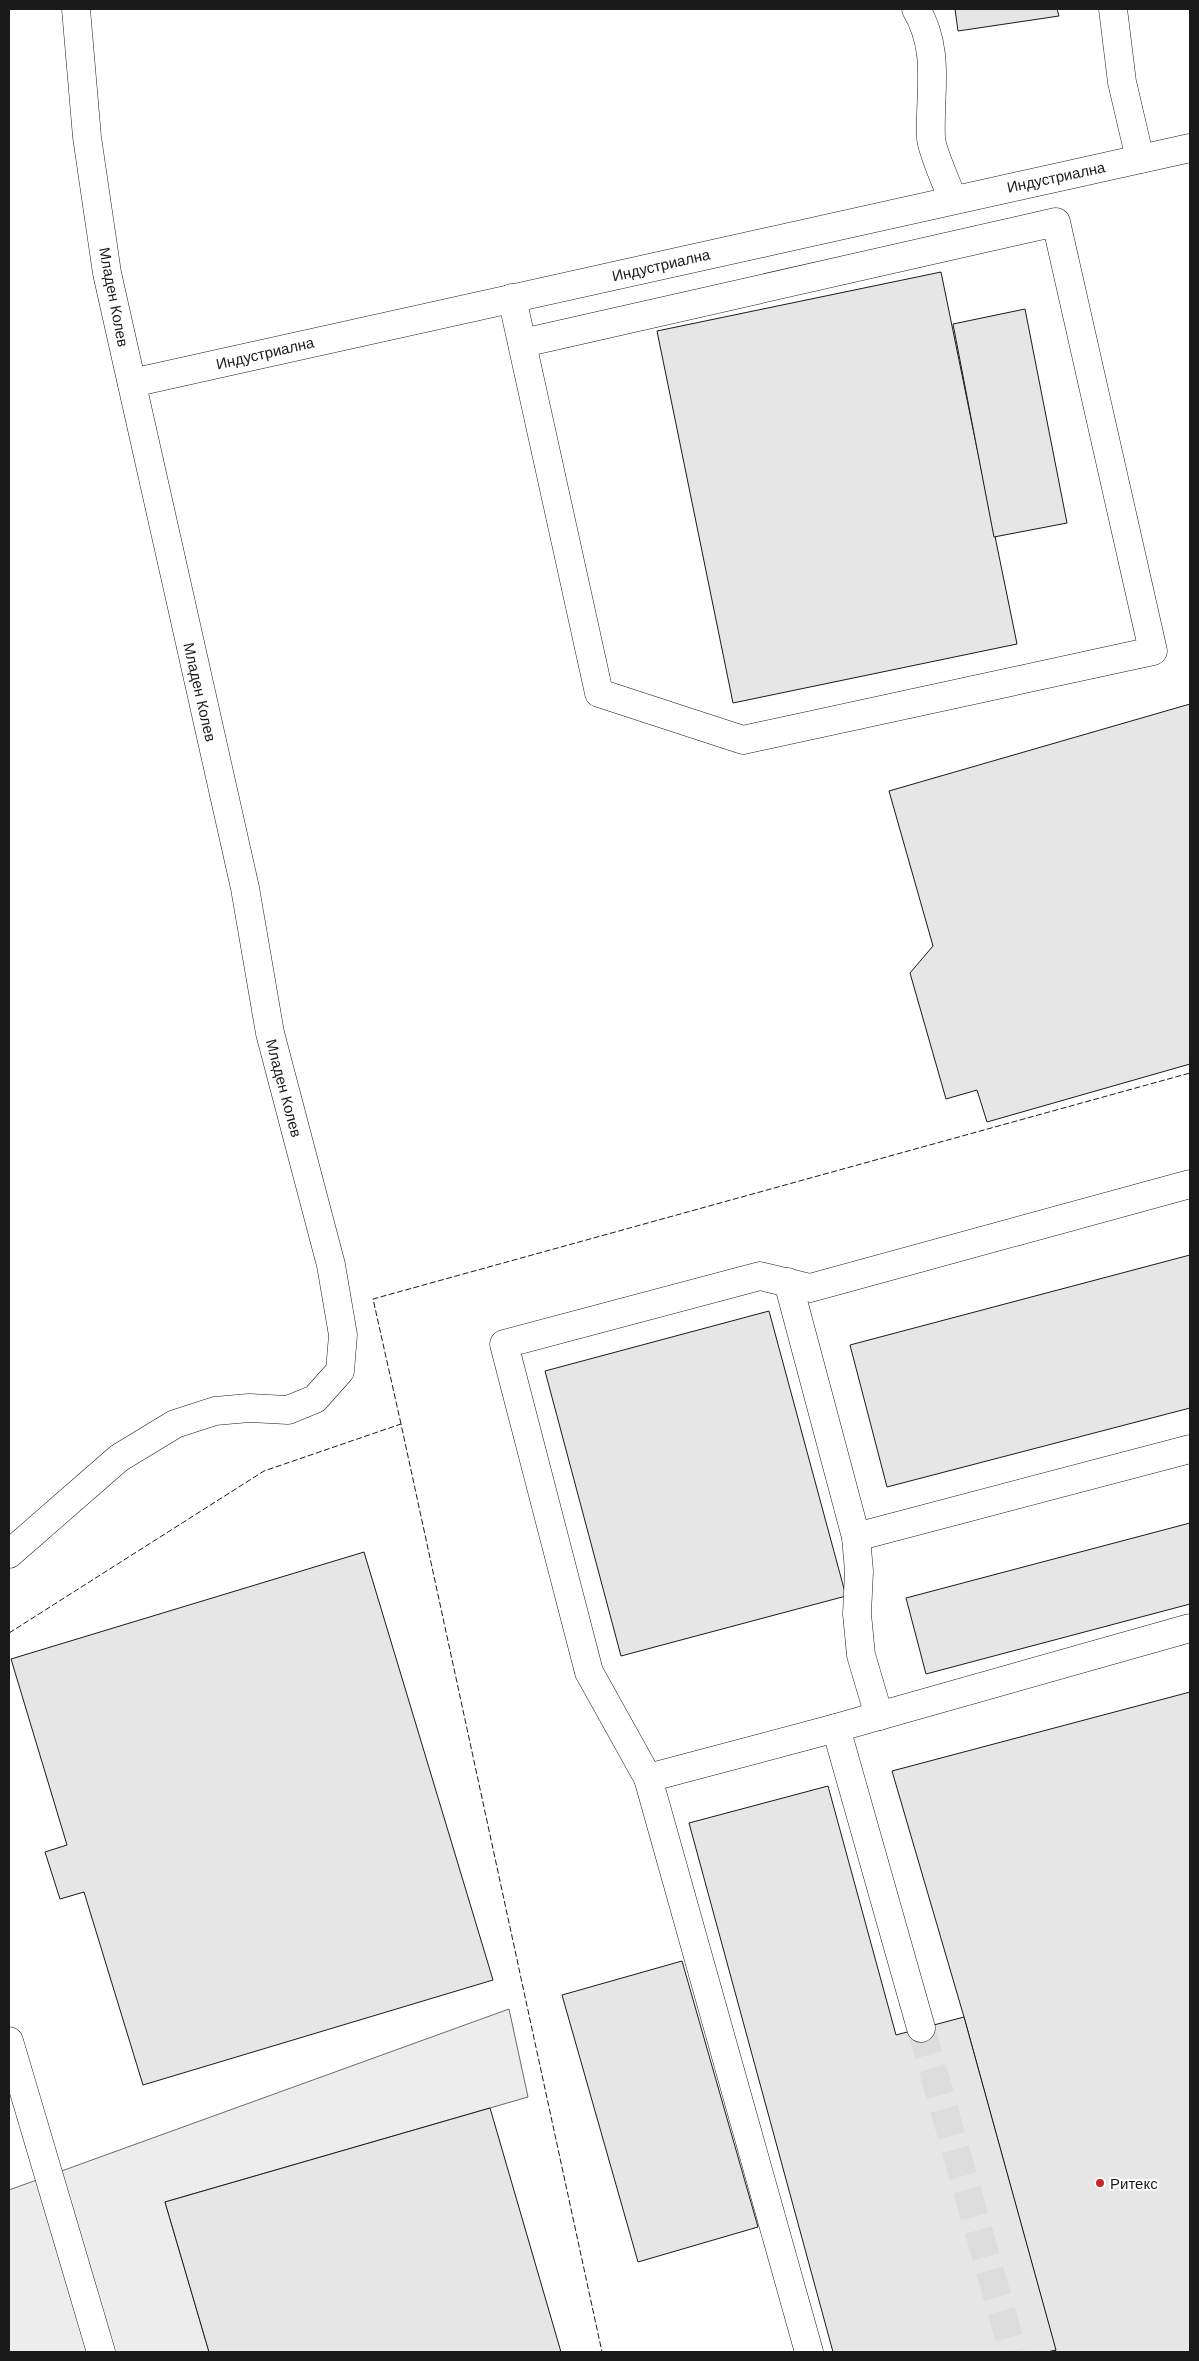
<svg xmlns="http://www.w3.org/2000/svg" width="1199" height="2361" font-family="Arial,sans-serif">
  <rect width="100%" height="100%" fill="#fff"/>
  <polygon fill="#ededed" stroke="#6a6a6a" points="509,2009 528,2097 165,2202 209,2352 9,2352 9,2190"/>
  <g fill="#e6e6e6" stroke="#1a1a1a">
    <polygon points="955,9 1057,9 1059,16 958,31"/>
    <polygon points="941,272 1017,644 733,703 657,331"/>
    <polygon points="1025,309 1067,523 994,537 953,324"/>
    <polygon points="1190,704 1190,1064 987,1122 977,1090 946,1099 910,973 933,946 889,791"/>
    <polygon points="1190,1255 1190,1408 887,1487 850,1345"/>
    <polygon points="769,1311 846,1596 621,1656 545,1371"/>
    <polygon points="1190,1523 1190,1604 926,1674 906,1598"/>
    <polygon points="364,1552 493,1980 143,2085 84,1892 60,1899 45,1852 67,1845 11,1659"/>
    <polygon points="1190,1692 1190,2352 1056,2352 964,2017 892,1771"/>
    <polygon points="828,1786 896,2035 964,2017 1056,2350 1047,2352 833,2352 689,1823"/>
    <polygon points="682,1961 758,2227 638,2262 562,1995"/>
    <polygon points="490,2108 561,2352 209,2352 165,2202"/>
  </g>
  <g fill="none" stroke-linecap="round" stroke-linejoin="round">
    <polyline stroke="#ddd" stroke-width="28" stroke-dasharray="28 14" stroke-linecap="butt" points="921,2028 1013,2352"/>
    <defs>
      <g id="minor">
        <path d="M916 9C941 51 929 93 931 138 932 152 947 184 953 200"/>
        <polyline points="1113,9 1122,82 1140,159"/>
        <polyline points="512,298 599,693 743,740 1153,651 1056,222 523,343"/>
        <polyline points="132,383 1190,148"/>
        <polyline points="788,1282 856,1537 859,1571 857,1614 861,1655 879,1716"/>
        <polyline points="856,1537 1190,1449"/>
        <polyline points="9,1554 119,1458 175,1424 215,1411 249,1408 288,1410 315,1399 340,1371 343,1335 331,1265 270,1033 245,888 107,273 87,137 76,9"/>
        <polyline points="648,1778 589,1672 504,1344 760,1276 810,1288 1190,1184"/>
        <polyline points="921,2028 836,1728 1190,1628"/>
        <polyline points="9,2041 101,2352"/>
        <polyline points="809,2352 648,1778 836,1728"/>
      </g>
    </defs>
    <use href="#minor" stroke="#1a1a1a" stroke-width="29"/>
    <use href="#minor" stroke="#fff" stroke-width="28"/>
    <g stroke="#1a1a1a" stroke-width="1" stroke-dasharray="6 2.5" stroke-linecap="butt">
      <polyline points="401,1424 373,1299 1190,1073"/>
      <polyline points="9,1633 264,1471 401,1424 602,2352"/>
    </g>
  </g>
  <circle fill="#c62828" stroke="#fff" stroke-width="2" cx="1100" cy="2183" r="5"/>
  <g text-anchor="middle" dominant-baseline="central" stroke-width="4" stroke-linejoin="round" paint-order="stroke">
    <g font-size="15" fill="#1a1a1a" stroke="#fff">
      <text transform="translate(1056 177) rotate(-12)">Индустриална</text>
      <text transform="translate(661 265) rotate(-13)">Индустриална</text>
      <text transform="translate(114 297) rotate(79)">Младен Колев</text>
      <text transform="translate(265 353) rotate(-13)">Индустриална</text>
      <text transform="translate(200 692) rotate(77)">Младен Колев</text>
      <text transform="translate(284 1088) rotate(75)">Младен Колев</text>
    </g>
    <g font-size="15" fill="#1a1a1a" stroke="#fff" text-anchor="start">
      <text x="1110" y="2183">Ритекс</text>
    </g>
  </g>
  <rect width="1199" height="2361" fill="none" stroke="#1a1a1a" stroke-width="20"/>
</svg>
